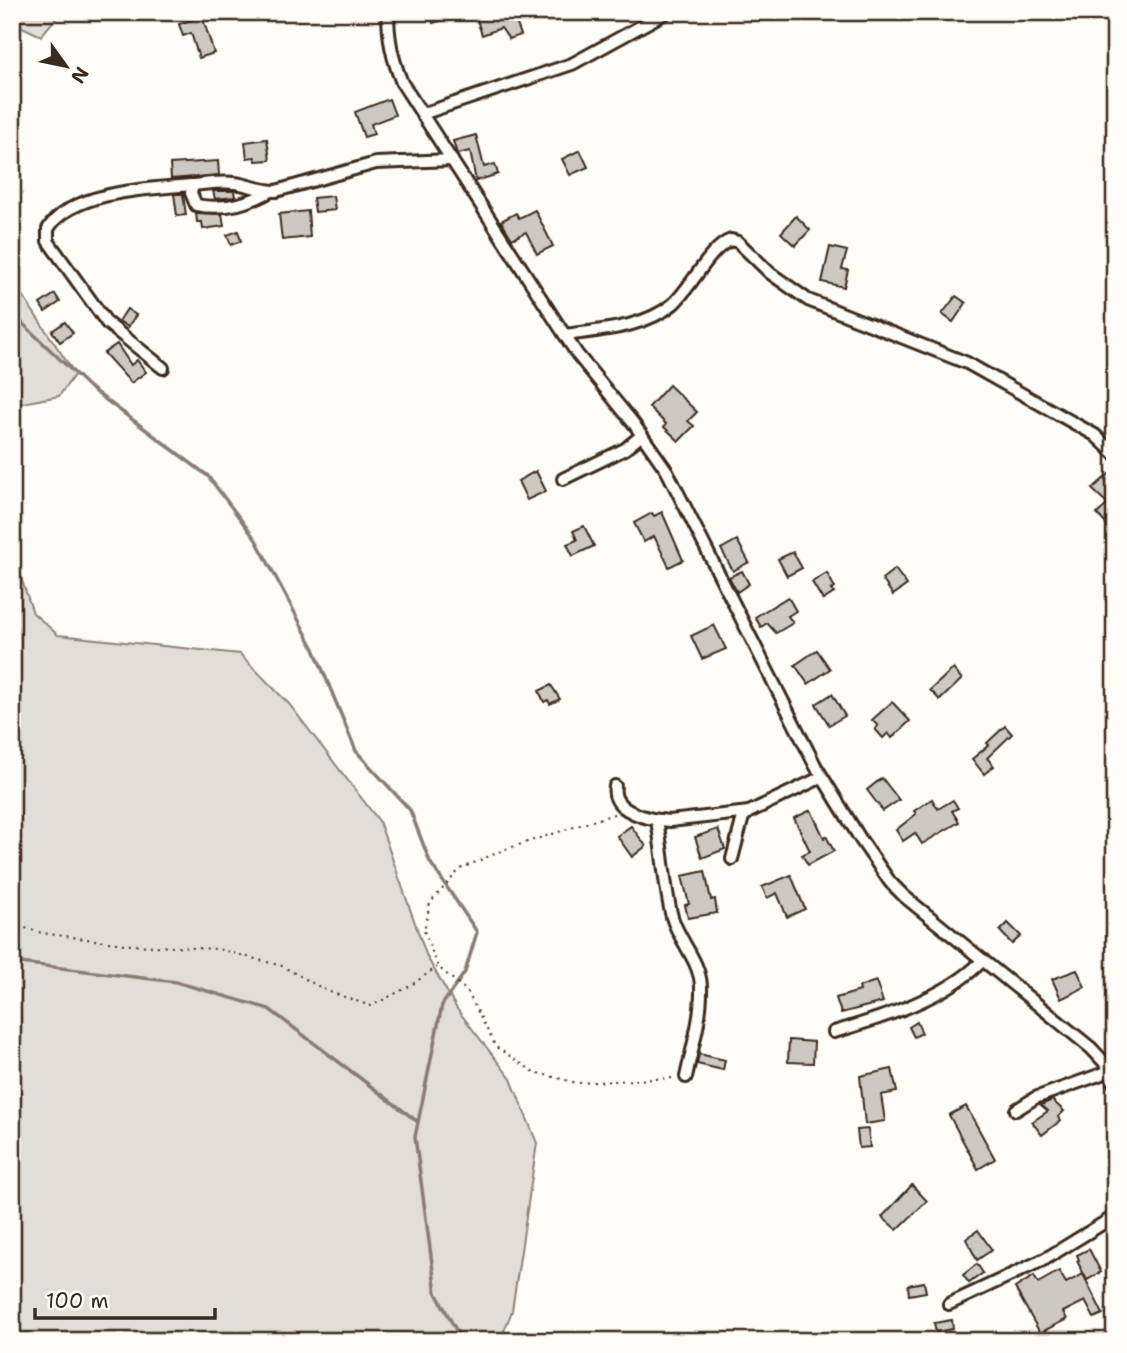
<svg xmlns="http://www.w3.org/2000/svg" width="1127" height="1353" font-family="'Shantell Sans',sans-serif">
  <rect width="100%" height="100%" fill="#fdfcf7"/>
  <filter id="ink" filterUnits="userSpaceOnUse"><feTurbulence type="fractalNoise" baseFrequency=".0143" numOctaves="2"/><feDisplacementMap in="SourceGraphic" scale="14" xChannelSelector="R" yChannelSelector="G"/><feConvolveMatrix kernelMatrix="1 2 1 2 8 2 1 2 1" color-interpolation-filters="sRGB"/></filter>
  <g filter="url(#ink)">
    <g fill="#e1ded7" stroke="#8e847a" stroke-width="2">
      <polygon points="12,12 61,12 41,36 12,22"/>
      <polygon points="12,280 75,374 59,396 12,405"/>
      <polygon points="12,551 33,613 58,635 240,654 289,704 379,821 427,957 457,1009 511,1079 537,1143 512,1311 500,1341 12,1339"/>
    </g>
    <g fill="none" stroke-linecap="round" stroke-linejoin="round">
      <g stroke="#887d74" stroke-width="3.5">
        <polyline points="12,310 19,320 90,388 208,476 256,540 314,649 356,751 410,810 430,862 477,932 465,972 442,1005 415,1137 436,1293 462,1341"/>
        <polyline points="12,962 176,982 269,1009 418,1122"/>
      </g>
    </g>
    <g fill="#cdc8c2" stroke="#3b2a1e" stroke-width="2">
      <polygon points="430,12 462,12 462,15 433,23"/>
      <polygon points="488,12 501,12 503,18 513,14 521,35 509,39 501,28 482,35 476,17"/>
      <polygon points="202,16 214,53 199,58 191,33 183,36 179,24"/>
      <polygon points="389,99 395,115 371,124 374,134 364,137 355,112"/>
      <polygon points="476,135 484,167 495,164 498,174 476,181 470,151 457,154 453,141"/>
      <polygon points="267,139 270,160 256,161 255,157 247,158 245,142"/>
      <polygon points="580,150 588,167 570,175 562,159"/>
      <polygon points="218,161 219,175 171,179 170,164"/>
      <polygon points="213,191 234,191 235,197 215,199"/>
      <polygon points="174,194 183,194 186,215 177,216"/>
      <polygon points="333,196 335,210 315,212 313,198"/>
      <polygon points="535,210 553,246 537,254 526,232 512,239 501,221 516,213 519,218"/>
      <polygon points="308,211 310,237 282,240 279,214"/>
      <polygon points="196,213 222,214 224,226 203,229 202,222 197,222"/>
      <polygon points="796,216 810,230 795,246 781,233"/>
      <polygon points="238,231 241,241 231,245 227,235"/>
      <polygon points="830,247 847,251 842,269 848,270 844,287 822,282"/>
      <polygon points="55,294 60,302 45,312 40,304"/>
      <polygon points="956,296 966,303 953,322 942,314"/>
      <polygon points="127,309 136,315 128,327 119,321"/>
      <polygon points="65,322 73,333 60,342 52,331"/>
      <polygon points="117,344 131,365 137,360 146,372 131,383 104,353"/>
      <polygon points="669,385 697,412 688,421 694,426 679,441 664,427 666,424 649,407"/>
      <polygon points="1115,469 1115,518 1107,525 1097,514 1108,504 1092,489"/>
      <polygon points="536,471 546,491 527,500 518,481"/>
      <polygon points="662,512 683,560 669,567 654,536 644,542 634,523 652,513 654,516"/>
      <polygon points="584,526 594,546 573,556 567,544 577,540 573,531"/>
      <polygon points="737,540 749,562 733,571 721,549"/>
      <polygon points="793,552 802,568 787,576 778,559"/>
      <polygon points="895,569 907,585 893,595 882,579"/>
      <polygon points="742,571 749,584 737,592 729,577"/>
      <polygon points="827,573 835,588 831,590 834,593 823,600 812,582"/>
      <polygon points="788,597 796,611 788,616 793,623 776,633 767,623 761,627 755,617"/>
      <polygon points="714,625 726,649 702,659 691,636"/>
      <polygon points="817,650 830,669 808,684 795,665"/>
      <polygon points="953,669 962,679 940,700 930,690"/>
      <polygon points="551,685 560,699 550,704 548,700 544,702 539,691"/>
      <polygon points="832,694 845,716 829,725 816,704"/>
      <polygon points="892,702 910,721 892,738 888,733 883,738 875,729 878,726 872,720"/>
      <polygon points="1005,726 1012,734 987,758 994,766 984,774 972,759 989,745 987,743"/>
      <polygon points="882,778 899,800 883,811 867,790"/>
      <polygon points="932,799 938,809 953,800 958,808 952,811 959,822 922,844 915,833 903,841 896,830 916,814 914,811"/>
      <polygon points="811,810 824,838 826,836 834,851 808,865 802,855 810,851 794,818"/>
      <polygon points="631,826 646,846 632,857 617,836"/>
      <polygon points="718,829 725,849 702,858 695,837"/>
      <polygon points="705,871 711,900 715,899 717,913 688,918 685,905 689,904 682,876"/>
      <polygon points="791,875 805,909 787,917 777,893 767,898 762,887"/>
      <polygon points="1008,923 1021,936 1012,944 1000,931"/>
      <polygon points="1077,970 1085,987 1061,999 1052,979"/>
      <polygon points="876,981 883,1002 841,1013 836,998 860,991 859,987"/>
      <polygon points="917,1022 922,1033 914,1037 909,1027"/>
      <polygon points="789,1040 814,1042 813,1063 788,1062"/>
      <polygon points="699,1054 725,1060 723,1070 697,1064"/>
      <polygon points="892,1069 897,1092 881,1095 885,1121 865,1124 860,1076"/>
      <polygon points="1052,1100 1064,1111 1058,1117 1060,1121 1042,1135 1032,1122 1048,1111 1041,1105"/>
      <polygon points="966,1106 995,1159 978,1169 949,1115"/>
      <polygon points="868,1129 870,1147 859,1148 857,1130"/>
      <polygon points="912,1185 927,1201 897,1230 882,1217"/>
      <polygon points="978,1230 992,1250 977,1260 966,1239"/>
      <polygon points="1089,1249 1101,1272 1087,1280 1077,1261 1079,1260 1077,1255"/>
      <polygon points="977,1264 983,1273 969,1283 963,1275"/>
      <polygon points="1059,1271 1066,1283 1083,1274 1103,1314 1094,1318 1085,1301 1063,1312 1067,1319 1040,1333 1015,1288 1034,1276 1038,1283"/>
      <polygon points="924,1282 926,1292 909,1295 908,1285"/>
      <polygon points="952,1320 953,1329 936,1332 934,1323"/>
    </g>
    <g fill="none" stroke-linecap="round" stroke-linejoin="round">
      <defs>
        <g id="street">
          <path d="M388 12C388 38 392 58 402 83L577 354 634 424 667 471 815 765 861 840 890 882 905 897 1091 1048 1106 1064 1115 1085"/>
          <polyline points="422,114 572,64 667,12"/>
          <path d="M193 185 191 193 196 205C222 210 248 204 271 191"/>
          <path d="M565 335C601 330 644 328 673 304 692 287 709 248 731 240L738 242 770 273 808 300 967 363 1095 435 1115 454"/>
          <path d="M163 368 107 323 48 241V229C70 191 153 188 192 185 206 184 221 181 235 183 249 185 261 191 276 191L376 163 452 160"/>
          <polyline points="563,479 625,449 642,435"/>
          <path d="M615 786C610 812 650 820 670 821L749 812"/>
          <path d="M657 821C663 852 664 886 672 917 679 941 700 961 701 986 702 1017 692 1048 686 1077"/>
          <polyline points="732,859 743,817 749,812 822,777"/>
          <path d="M834 1032C882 1018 948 997 983 960"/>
          <polyline points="1016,1110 1035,1098 1110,1071"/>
          <polyline points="949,1304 1045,1259 1115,1216"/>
        </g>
      </defs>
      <use href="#street" stroke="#3b2a1e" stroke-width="16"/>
      <g stroke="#3b2a1e" stroke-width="2" stroke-dasharray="2 5" stroke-linecap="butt">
        <polyline points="614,814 503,850 460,869 430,903 424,931 438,967 467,991 496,1047 534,1072 577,1083 674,1078"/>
        <polyline points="12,924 42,933 131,945 218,949 282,966 327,991 371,1006 410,986 437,967"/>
      </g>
      <use href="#street" stroke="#fdfcf7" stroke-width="10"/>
    </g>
  </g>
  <rect width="1127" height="1353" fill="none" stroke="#fdfcf7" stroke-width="42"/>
  <rect x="21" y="21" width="1085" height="1311" fill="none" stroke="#3b2a1e" stroke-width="2.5" filter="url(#ink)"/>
  <g transform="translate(66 66) rotate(123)" stroke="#fdfcf7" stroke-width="5" paint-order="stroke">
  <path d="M0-5L12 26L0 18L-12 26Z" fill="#3b2a1e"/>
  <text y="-10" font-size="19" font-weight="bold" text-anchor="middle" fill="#3b2a1e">N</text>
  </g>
  <path d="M35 1308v10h180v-10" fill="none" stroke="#3b2a1e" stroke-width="3.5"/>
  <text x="46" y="1308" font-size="21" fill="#3b2a1e" stroke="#fdfcf7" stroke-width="5" paint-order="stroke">100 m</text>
</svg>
